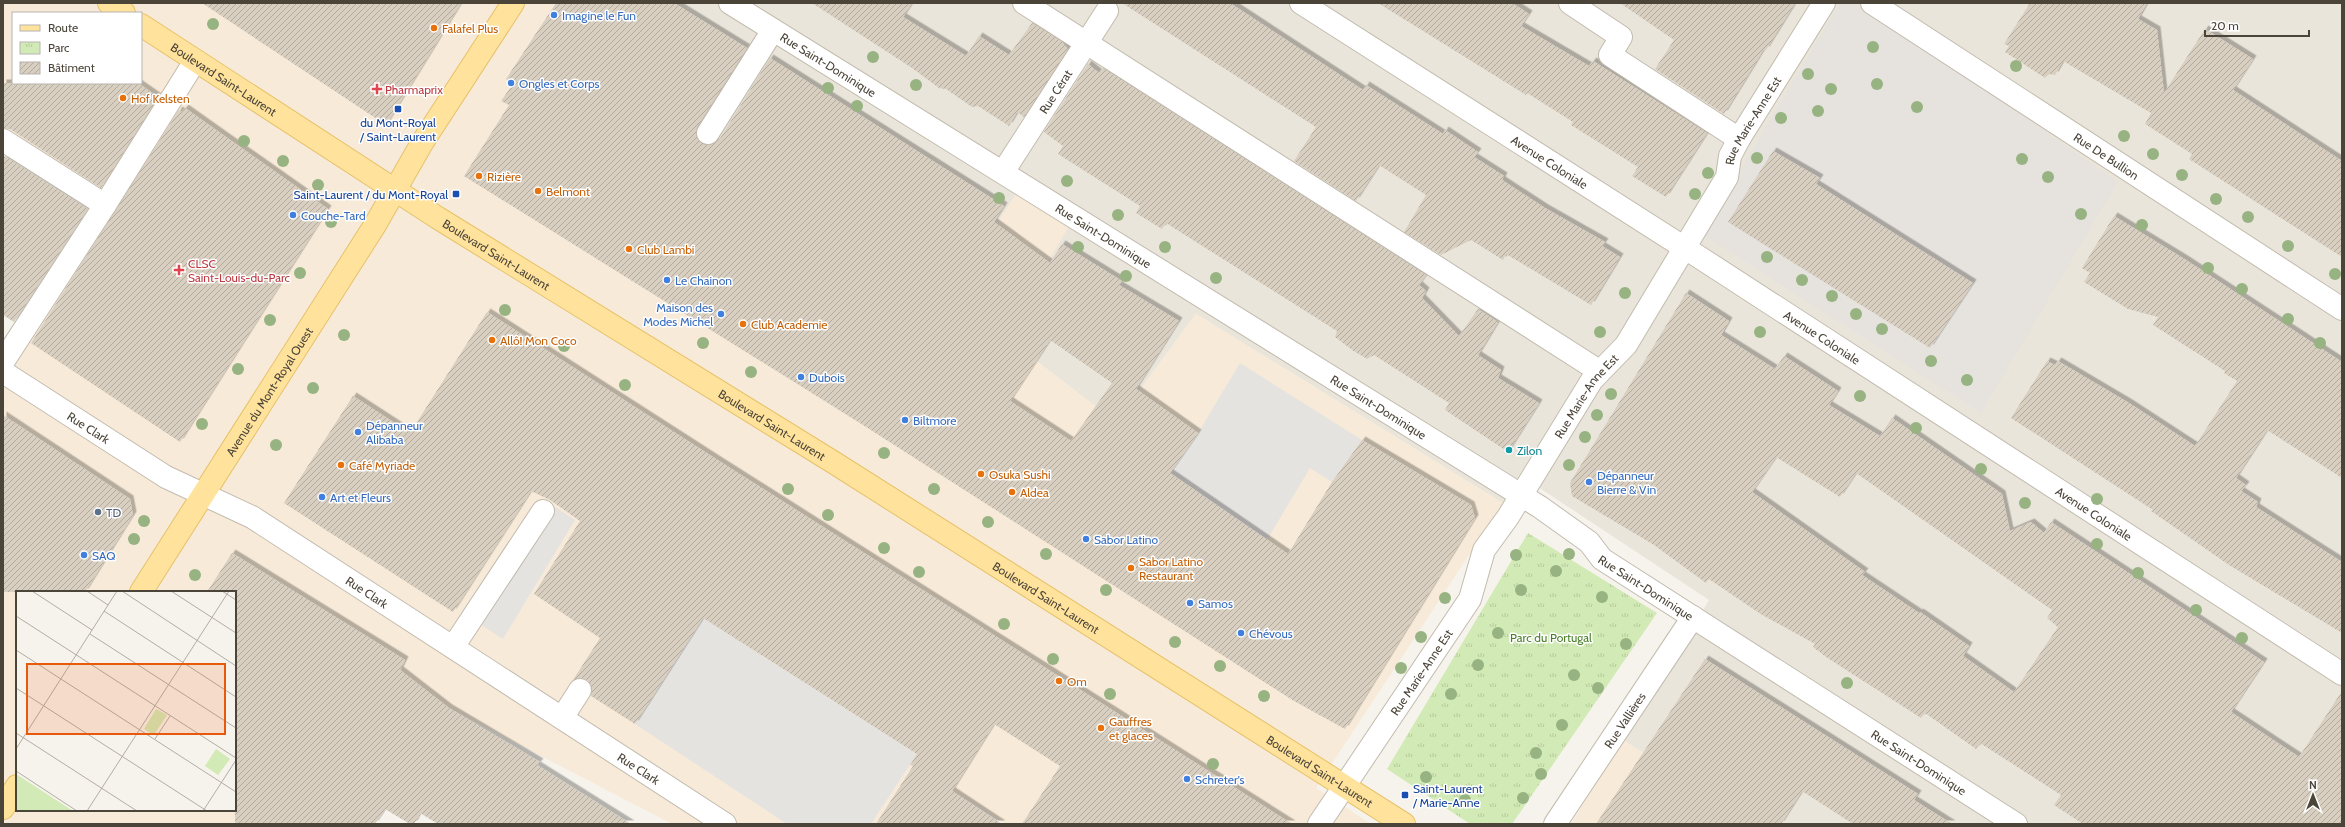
<svg xmlns="http://www.w3.org/2000/svg" width="2345" height="827" font-family="Cabin,sans-serif">
  <defs>
    <pattern id="park-tufts" width="24" height="20" patternUnits="userSpaceOnUse"><rect width="24" height="20" fill="#d2eab5"/><path d="M3 7l-1-3M5 7V3M7 7l1-3M15 17l-1-3M17 17v-4M19 17l1-3" fill="none" stroke="#b6ca9c"/></pattern>
    <pattern id="building-hatch" width="6" height="6" patternUnits="userSpaceOnUse"><rect width="6" height="6" fill="#d8cfc1"/><path d="M-1 1l2-2M0 6l6-6M5 7l2-2" fill="none" stroke="#b1aa9e"/></pattern>
    <filter id="shadow"><feDropShadow dx="3.5" dy="-3.5" stdDeviation="0" flood-color="#0004"/></filter>
  </defs>
  <rect width="100%" height="100%" fill="#f6f3ec"/>
  <polygon fill="#eae5da" points="621,3 2342,3 2342,824 1757,824 1623,740 1709,600 1520,475 1503,503 1196,314 1116,422 1004,336 1029,175 941,309 622,102"/>
  <g fill="#f7ead8" fill-rule="evenodd">
    <path d="M3 3H621L580 77 941 309 1029 174 1078 211 1004 336 1116 422 1196 314 1503 503 1316 788 1371 824H1005L946 787 923 824H672L449 708 375 824H3V366L105 205 3 140ZM13 13H141V83H13ZM17 592H235V810H17Z"/>
    <polygon points="1623,740 1757,824 1571,824"/>
  </g>
  <polygon fill="#e6e2dd" points="1840,3 1860,3 2118,182 1981,413 1702,234"/>
  <polygon fill="url(#park-tufts)" points="1528,533 1657,613 1512,824 1470,824 1387,769"/>
  <g fill="#e5e3e0">
    <polygon points="1240,363 1362,440 1332,482 1310,468 1267,540 1170,473 1198,433"/>
    <polygon points="552,505 575,520 503,639 478,623"/>
    <polygon points="703,618 917,754 871,824 787,824 635,724"/>
  </g>
  <g fill="url(#building-hatch)" fill-rule="evenodd" filter="url(#shadow)">
    <polygon points="202,3 461,3 386,125"/>
    <path d="M556 3H674L747 48 697 127V138L702 144H713L719 140 770 58 1004 206 994 222 1050 263 1062 244 1122 281 1119 285 1179 321 1136 389 1198 433 1170 473 1288 554 1332 482 1362 440 1471 505 1475 518 1345 729 1294 701 863 425 464 176 509 105 501 101 513 84 506 79ZM1050 340 1112 383 1071 441 1010 401Z"/>
    <polygon points="812,3 912,3 903,17 966,56 979,36 1009,55 1032,23 1061,41 1068,49 1024,117 1017,112 1009,126 978,106 972,107 946,89 939,88 912,68"/>
    <polygon points="1122,3 1230,3 1363,90 1366,85 1443,134 1445,130 1478,152 1474,157 1504,176 1502,180 1545,208 1605,242 1602,246 1620,257 1591,305 1506,254 1503,260 1471,240 1441,255 1404,232 1426,195 1379,165 1356,201 1294,161 1316,127"/>
    <polygon points="1378,3 1512,3 1529,14 1521,26 1589,66 1593,61 1707,133 1666,197 1632,176 1638,167 1571,125 1573,122 1527,93 1526,95"/>
    <polygon points="1620,3 1795,3 1766,50 1764,49 1724,114 1655,69 1674,40"/>
    <polygon points="2030,3 2147,3 2138,19 2157,30 2164,93 2205,29 2253,59 2233,90 2342,161 2342,257 2189,159 2192,154 2145,124 2151,113 2063,61 2055,75 2049,74 2045,78 2005,52 2009,46 2004,44"/>
    <polygon points="1088,64 1099,73 1103,68 1426,275 1419,285 1426,291 1422,298 1459,336 1478,309 1498,322 1478,355 1501,370 1498,378 1539,403 1508,452 1445,410 1449,403 1374,355 1367,359 1352,350 1335,337 1337,331 1166,223 1162,229 1136,213 1140,206 1058,154 1063,146 1044,132"/>
    <polygon points="3,83 138,83 158,97 101,188 10,129 3,128"/>
    <polygon points="185,108 328,209 180,442 31,343 179,110 182,112"/>
    <polygon points="1773,151 1820,178 1816,184 1973,283 1930,348 1728,222"/>
    <polygon points="3,155 88,209 14,322 3,315"/>
    <polygon points="2114,216 2186,260 2342,362 2342,478 2267,430 2236,478 2246,485 2241,491 2258,502 2256,507 2342,562 2342,633 2229,565 2151,511 2153,510 2011,418 2047,361 2055,365 2058,361 2129,403 2195,446 2237,381 2224,373 2225,371 2153,325 2158,317 2128,309 2084,282 2090,273 2082,268"/>
    <path d="M1686 293 1729 321 1721 335 1775 369 1784 356 1838 391 1829 405 1880 436 1892 418 2002 494 2010 531 2031 522 2044 533 2051 522 2264 662 2231 712 2299 757 2342 691V824H2083L2054 805 2061 795 1980 743 1976 749 1925 713 1921 718 1826 657 1813 647 1815 644 1759 613 1709 579 1706 583 1654 545 1572 496 1570 483ZM1776 457 1840 497 1856 473 2052 610 2047 618 2058 627 2014 692 1963 656 1969 646 1920 612 1919 613 1862 575 1865 572 1752 492Z"/>
    <polygon points="487,312 719,461 1292,824 1022,824 1060,766 994,724 952,791 1002,824 876,824 913,766 910,765 917,754 703,618 635,724 591,696 591,685 587,680 580,678 573,680 600,638 534,594 580,521 550,500 531,491 453,612 284,503 353,396 410,433"/>
    <polygon points="3,415 130,499 133,515 85,592 3,592"/>
    <polygon points="232,553 405,660 400,670 449,708 540,762 537,765 631,824 438,824 420,813 414,824 410,824 385,809 375,824 235,824 235,592 207,592"/>
    <polygon points="1705,659 1918,794 1914,800 1952,824 1853,824 1802,791 1781,824 1596,824"/>
  </g>
  <g fill="none" stroke-linecap="round" stroke-linejoin="round">
    <defs>
      <g id="minor">
        <path id="s1" d="M730 3 1540 507 1589 542 1602 559 2016 824"/>
        <polyline points="1024,3 1599,371"/>
        <path id="s2" d="M1301 3 1699 257 2342 674"/>
        <polyline points="1570,3 1621,37 1610,55 1739,139"/>
        <path id="s3" d="M1872 3 2342 309"/>
        <polyline points="708,133 773,30"/>
        <polyline points="3,140 105,205"/>
        <path id="s4" d="M1003 172 1107 11"/>
        <polyline points="3,362 105,205 195,61"/>
        <path id="s5" d="M3 372 166 477 252 517 725 824"/>
        <polyline points="453,647 543,511"/>
        <polyline points="562,718 580,690"/>
        <path id="s6" d="M1319 824 1470 599 1484 550 1508 517 1592 380 1626 345 1727 177 1730 156 1739 139 1824 3"/>
        <path id="s7" d="M1555 824 1693 617"/>
      </g>
      <g id="major">
        <polyline points="109,3 124,13"/>
        <path id="s8" d="M141 25 438 218 833 462 1404 824"/>
        <path id="s9" d="M141 592 375 225 422 143 513 3"/>
        <polyline points="3,808 17,786"/>
      </g>
    </defs>
    <use href="#minor" stroke="#c2bbae" stroke-width="24"/>
    <use href="#major" stroke="#e6c16a" stroke-width="24"/>
    <use href="#minor" stroke="#fff" stroke-width="22"/>
    <use href="#major" stroke="#ffe39c" stroke-width="22"/>
  </g>
  <g fill="#97b381">
    <circle cx="213" cy="24" r="6"/>
    <circle cx="1873" cy="47" r="6"/>
    <circle cx="873" cy="57" r="6"/>
    <circle cx="2016" cy="66" r="6"/>
    <circle cx="1808" cy="74" r="6"/>
    <circle cx="1877" cy="84" r="6"/>
    <circle cx="916" cy="85" r="6"/>
    <circle cx="828" cy="88" r="6"/>
    <circle cx="1831" cy="89" r="6"/>
    <circle cx="857" cy="106" r="6"/>
    <circle cx="1917" cy="107" r="6"/>
    <circle cx="1818" cy="111" r="6"/>
    <circle cx="1781" cy="118" r="6"/>
    <circle cx="2124" cy="136" r="6"/>
    <circle cx="244" cy="141" r="6"/>
    <circle cx="2153" cy="154" r="6"/>
    <circle cx="1757" cy="158" r="6"/>
    <circle cx="2022" cy="159" r="6"/>
    <circle cx="283" cy="161" r="6"/>
    <circle cx="1708" cy="173" r="6"/>
    <circle cx="2182" cy="175" r="6"/>
    <circle cx="2048" cy="177" r="6"/>
    <circle cx="1067" cy="181" r="6"/>
    <circle cx="318" cy="185" r="6"/>
    <circle cx="1695" cy="194" r="6"/>
    <circle cx="999" cy="198" r="6"/>
    <circle cx="2216" cy="199" r="6"/>
    <circle cx="2081" cy="214" r="6"/>
    <circle cx="1118" cy="215" r="6"/>
    <circle cx="2248" cy="217" r="6"/>
    <circle cx="331" cy="222" r="6"/>
    <circle cx="2142" cy="225" r="6"/>
    <circle cx="2288" cy="246" r="6"/>
    <circle cx="1078" cy="247" r="6"/>
    <circle cx="1165" cy="247" r="6"/>
    <circle cx="1767" cy="257" r="6"/>
    <circle cx="2208" cy="268" r="6"/>
    <circle cx="300" cy="273" r="6"/>
    <circle cx="2335" cy="274" r="6"/>
    <circle cx="1126" cy="276" r="6"/>
    <circle cx="1216" cy="278" r="6"/>
    <circle cx="1802" cy="280" r="6"/>
    <circle cx="2242" cy="289" r="6"/>
    <circle cx="1625" cy="293" r="6"/>
    <circle cx="1832" cy="296" r="6"/>
    <circle cx="505" cy="310" r="6"/>
    <circle cx="1856" cy="314" r="6"/>
    <circle cx="2288" cy="319" r="6"/>
    <circle cx="270" cy="320" r="6"/>
    <circle cx="1882" cy="329" r="6"/>
    <circle cx="1600" cy="332" r="6"/>
    <circle cx="1760" cy="332" r="6"/>
    <circle cx="344" cy="335" r="6"/>
    <circle cx="703" cy="343" r="6"/>
    <circle cx="2320" cy="343" r="6"/>
    <circle cx="564" cy="346" r="6"/>
    <circle cx="1931" cy="361" r="6"/>
    <circle cx="238" cy="369" r="6"/>
    <circle cx="751" cy="372" r="6"/>
    <circle cx="1967" cy="380" r="6"/>
    <circle cx="625" cy="385" r="6"/>
    <circle cx="313" cy="388" r="6"/>
    <circle cx="1611" cy="394" r="6"/>
    <circle cx="1860" cy="396" r="6"/>
    <circle cx="1597" cy="415" r="6"/>
    <circle cx="202" cy="424" r="6"/>
    <circle cx="1916" cy="428" r="6"/>
    <circle cx="1585" cy="437" r="6"/>
    <circle cx="276" cy="445" r="6"/>
    <circle cx="884" cy="453" r="6"/>
    <circle cx="1569" cy="465" r="6"/>
    <circle cx="1981" cy="469" r="6"/>
    <circle cx="788" cy="489" r="6"/>
    <circle cx="934" cy="489" r="6"/>
    <circle cx="2097" cy="499" r="6"/>
    <circle cx="2025" cy="503" r="6"/>
    <circle cx="828" cy="515" r="6"/>
    <circle cx="144" cy="521" r="6"/>
    <circle cx="988" cy="522" r="6"/>
    <circle cx="134" cy="539" r="6"/>
    <circle cx="2097" cy="544" r="6"/>
    <circle cx="884" cy="548" r="6"/>
    <circle cx="1046" cy="554" r="6"/>
    <circle cx="1569" cy="554" r="6"/>
    <circle cx="1516" cy="555" r="6"/>
    <circle cx="1556" cy="571" r="6"/>
    <circle cx="919" cy="572" r="6"/>
    <circle cx="2138" cy="573" r="6"/>
    <circle cx="195" cy="575" r="6"/>
    <circle cx="1106" cy="590" r="6"/>
    <circle cx="1521" cy="590" r="6"/>
    <circle cx="1602" cy="597" r="6"/>
    <circle cx="1445" cy="598" r="6"/>
    <circle cx="2196" cy="610" r="6"/>
    <circle cx="1004" cy="624" r="6"/>
    <circle cx="1498" cy="633" r="6"/>
    <circle cx="1421" cy="637" r="6"/>
    <circle cx="2242" cy="638" r="6"/>
    <circle cx="1175" cy="642" r="6"/>
    <circle cx="1626" cy="644" r="6"/>
    <circle cx="1053" cy="659" r="6"/>
    <circle cx="1478" cy="665" r="6"/>
    <circle cx="1220" cy="666" r="6"/>
    <circle cx="1401" cy="668" r="6"/>
    <circle cx="1574" cy="675" r="6"/>
    <circle cx="1847" cy="683" r="6"/>
    <circle cx="1598" cy="688" r="6"/>
    <circle cx="1110" cy="694" r="6"/>
    <circle cx="1451" cy="694" r="6"/>
    <circle cx="1264" cy="696" r="6"/>
    <circle cx="1562" cy="725" r="6"/>
    <circle cx="1536" cy="753" r="6"/>
    <circle cx="1213" cy="764" r="6"/>
    <circle cx="1541" cy="774" r="6"/>
    <circle cx="1426" cy="777" r="6"/>
    <circle cx="1523" cy="798" r="6"/>
    <circle cx="1465" cy="800" r="6"/>
  </g>
  <g fill="#3f7fe0" stroke="#fff" stroke-width="1.5">
    <circle cx="554" cy="15" r="4"/>
    <circle cx="511" cy="83" r="4"/>
    <circle cx="293" cy="215" r="4"/>
    <circle cx="667" cy="280" r="4"/>
    <circle cx="721" cy="314" r="4"/>
    <circle cx="801" cy="377" r="4"/>
    <circle cx="905" cy="420" r="4"/>
    <circle cx="358" cy="432" r="4"/>
    <circle cx="1589" cy="482" r="4"/>
    <circle cx="322" cy="497" r="4"/>
    <circle cx="1086" cy="539" r="4"/>
    <circle cx="84" cy="555" r="4"/>
    <circle cx="1190" cy="603" r="4"/>
    <circle cx="1241" cy="633" r="4"/>
    <circle cx="1187" cy="779" r="4"/>
  </g>
  <g fill="#e8710a" stroke="#fff" stroke-width="1.5">
    <circle cx="434" cy="28" r="4"/>
    <circle cx="123" cy="98" r="4"/>
    <circle cx="479" cy="176" r="4"/>
    <circle cx="538" cy="191" r="4"/>
    <circle cx="629" cy="249" r="4"/>
    <circle cx="743" cy="324" r="4"/>
    <circle cx="492" cy="340" r="4"/>
    <circle cx="341" cy="465" r="4"/>
    <circle cx="981" cy="474" r="4"/>
    <circle cx="1012" cy="492" r="4"/>
    <circle cx="1131" cy="568" r="4"/>
    <circle cx="1059" cy="681" r="4"/>
    <circle cx="1101" cy="728" r="4"/>
  </g>
  <g fill="#e0444e" stroke="#fff" stroke-width="1.5">
    <path d="M375 83h4v4h4v4h-4v4h-4v-4h-4v-4h4z"/>
    <path d="M177 264h4v4h4v4h-4v4h-4v-4h-4v-4h4z"/>
  </g>
  <g fill="#1a4fb4" stroke="#fff" stroke-width="1.5">
    <rect x="394" y="105" width="8" height="8" rx="2"/>
    <rect x="452" y="190" width="8" height="8" rx="2"/>
    <rect x="1401" y="791" width="8" height="8" rx="2"/>
  </g>
  <circle fill="#0f9aa8" stroke="#fff" stroke-width="1.5" cx="1509" cy="450" r="4"/>
  <circle fill="#5c6f8a" stroke="#fff" stroke-width="1.5" cx="98" cy="512" r="4"/>
  <g text-anchor="middle" dominant-baseline="central" stroke-width="3" stroke-linejoin="round" paint-order="stroke">
    <g font-size="12" fill="#366cbe" stroke="#fff" text-anchor="start">
      <text x="562" y="15">Imagine le Fun</text>
      <text x="519" y="83">Ongles et Corps</text>
      <text x="301" y="215">Couche-Tard</text>
      <text x="675" y="280">Le Chainon</text>
      <text x="713" y="307" text-anchor="end">Maison des<tspan x="713" dy="14">Modes Michel</tspan></text>
      <text x="809" y="377">Dubois</text>
      <text x="913" y="420">Biltmore</text>
      <text x="366" y="425">Dépanneur<tspan x="366" dy="14">Alibaba</tspan></text>
      <text x="1597" y="475">Dépanneur<tspan x="1597" dy="14">Bierre &amp; Vin</tspan></text>
      <text x="330" y="497">Art et Fleurs</text>
      <text x="1094" y="539">Sabor Latino</text>
      <text x="92" y="555">SAQ</text>
      <text x="1198" y="603">Samos</text>
      <text x="1249" y="633">Chévous</text>
      <text x="1195" y="779">Schreter's</text>
    </g>
    <g font-size="12" fill="#c56008" stroke="#fff" text-anchor="start">
      <text x="442" y="28">Falafel Plus</text>
      <text x="131" y="98">Hof Kelsten</text>
      <text x="487" y="176">Rizière</text>
      <text x="546" y="191">Belmont</text>
      <text x="637" y="249">Club Lambi</text>
      <text x="751" y="324">Club Academie</text>
      <text x="500" y="340">Allô! Mon Coco</text>
      <text x="349" y="465">Café Myriade</text>
      <text x="989" y="474">Osuka Sushi</text>
      <text x="1020" y="492">Aldea</text>
      <text x="1139" y="561">Sabor Latino<tspan x="1139" dy="14">Restaurant</tspan></text>
      <text x="1067" y="681">Om</text>
      <text x="1109" y="721">Gauffres<tspan x="1109" dy="14">et glaces</tspan></text>
    </g>
    <g font-size="12" fill="#4b4439" stroke="#fff">
      <text stroke="none"><textPath href="#s1" startOffset="116">Rue Saint-Dominique</textPath></text>
      <text stroke="none"><textPath href="#s8" startOffset="99">Boulevard Saint-Laurent</textPath></text>
      <text stroke="none"><textPath href="#s4" startOffset="96">Rue Cérat</textPath></text>
      <text stroke="none"><textPath href="#s6" startOffset="831">Rue Marie-Anne Est</textPath></text>
      <text stroke="none"><textPath href="#s3" startOffset="280">Rue De Bullion</textPath></text>
      <text stroke="none"><textPath href="#s2" startOffset="295">Avenue Coloniale</textPath></text>
      <text stroke="none"><textPath href="#s1" startOffset="440">Rue Saint-Dominique</textPath></text>
      <text stroke="none"><textPath href="#s8" startOffset="423">Boulevard Saint-Laurent</textPath></text>
      <text stroke="none"><textPath href="#s2" startOffset="619">Avenue Coloniale</textPath></text>
      <text stroke="none"><textPath href="#s9" startOffset="238">Avenue du Mont-Royal Ouest</textPath></text>
      <text stroke="none"><textPath href="#s6" startOffset="507">Rue Marie-Anne Est</textPath></text>
      <text stroke="none"><textPath href="#s1" startOffset="764">Rue Saint-Dominique</textPath></text>
      <text stroke="none"><textPath href="#s8" startOffset="747">Boulevard Saint-Laurent</textPath></text>
      <text stroke="none"><textPath href="#s5" startOffset="102">Rue Clark</textPath></text>
      <text stroke="none"><textPath href="#s2" startOffset="943">Avenue Coloniale</textPath></text>
      <text stroke="none"><textPath href="#s1" startOffset="1088">Rue Saint-Dominique</textPath></text>
      <text stroke="none"><textPath href="#s5" startOffset="426">Rue Clark</textPath></text>
      <text stroke="none"><textPath href="#s8" startOffset="1071">Boulevard Saint-Laurent</textPath></text>
      <text stroke="none"><textPath href="#s6" startOffset="183">Rue Marie-Anne Est</textPath></text>
      <text stroke="none"><textPath href="#s7" startOffset="125">Rue Vallières</textPath></text>
      <text stroke="none"><textPath href="#s1" startOffset="1412">Rue Saint-Dominique</textPath></text>
      <text stroke="none"><textPath href="#s5" startOffset="750">Rue Clark</textPath></text>
      <text stroke="none"><textPath href="#s8" startOffset="1395">Boulevard Saint-Laurent</textPath></text>
    </g>
    <g font-size="12" fill="#be3a42" stroke="#fff" text-anchor="start">
      <text x="385" y="89">Pharmaprix</text>
      <text x="188" y="263">CLSC<tspan x="188" dy="14">Saint-Louis-du-Parc</tspan></text>
    </g>
    <g font-size="12" fill="#164399" stroke="#fff">
      <text x="398" y="122">du Mont-Royal<tspan x="398" dy="14">/ Saint-Laurent</tspan></text>
      <text x="448" y="194" text-anchor="end">Saint-Laurent / du Mont-Royal</text>
      <text x="1413" y="788" text-anchor="start">Saint-Laurent<tspan x="1413" dy="14">/ Marie-Anne</tspan></text>
    </g>
    <g font-size="12" fill="#0d838f" stroke="#fff" text-anchor="start">
      <text x="1517" y="450">Zilon</text>
    </g>
    <g font-size="12" fill="#4e5e75" stroke="#fff" text-anchor="start">
      <text x="106" y="512">TD</text>
    </g>
    <g font-size="12" fill="#4a7f2a" stroke="#fff">
      <text x="1551" y="637">Parc du Portugal</text>
    </g>
  </g>
  <g transform="translate(16 591)">
    <rect width="220" height="220" fill="#f6f3ec"/>
    <path d="M140 118 151 124 138 144 128 138ZM200 158 214 168 202 184 189 175ZM0 183 57 220H0Z" fill="#d2eab5"/>
    <path fill="none" stroke="#b2ada4" stroke-width="1" d="M16 0 76 39M71 0 92 14M106 0 220 75M155 0 220 42M206 0 220 9M88 20 220 106M0 25 220 167M74 43 220 137M0 59 220 201M0 97 191 220M0 142 121 220M139 148 154 125M0 158 101 0M0 180 61 220M71 220 213 0M187 220 220 169"/>
    <path fill="#e8590c" fill-opacity="0.15" stroke="#e8590c" stroke-width="2" d="M11 73H209V143H11Z"/>
    <rect width="220" height="220" fill="none" stroke="#4b4439" stroke-width="2"/>
  </g>
  <rect width="2345" height="827" fill="none" stroke="#4b4439" stroke-width="8"/>
  <rect x="12" y="12" width="130" height="72" fill="#ffffff" stroke="#b7b4b0"/>
  <rect x="20" y="25" width="20" height="6" fill="#ffe39c" stroke="#b7b4b0"/>
  <text x="48" y="32" font-size="12" fill="#4b4439">Route</text>
  <rect x="20" y="42" width="20" height="12" fill="url(#park-tufts)" stroke="#b7b4b0"/>
  <text x="48" y="52" font-size="12" fill="#4b4439">Parc</text>
  <rect x="20" y="62" width="20" height="12" fill="url(#building-hatch)" stroke="#b7b4b0"/>
  <text x="48" y="72" font-size="12" fill="#4b4439">Bâtiment</text>
  <g transform="translate(2313 795)" stroke="#ffffff" stroke-width="3" paint-order="stroke">
  <path d="M0-3L7 15L0 10L-7 15Z" fill="#4b4439"/>
  <text y="-6" font-size="11" font-weight="bold" text-anchor="middle" fill="#4b4439">N</text>
  </g>
  <path d="M2205 30v6h104v-6" fill="none" stroke="#4b4439" stroke-width="2"/>
  <text x="2211" y="30" font-size="12" fill="#4b4439" stroke="#ffffff" stroke-width="3" paint-order="stroke">20 m</text>
</svg>
